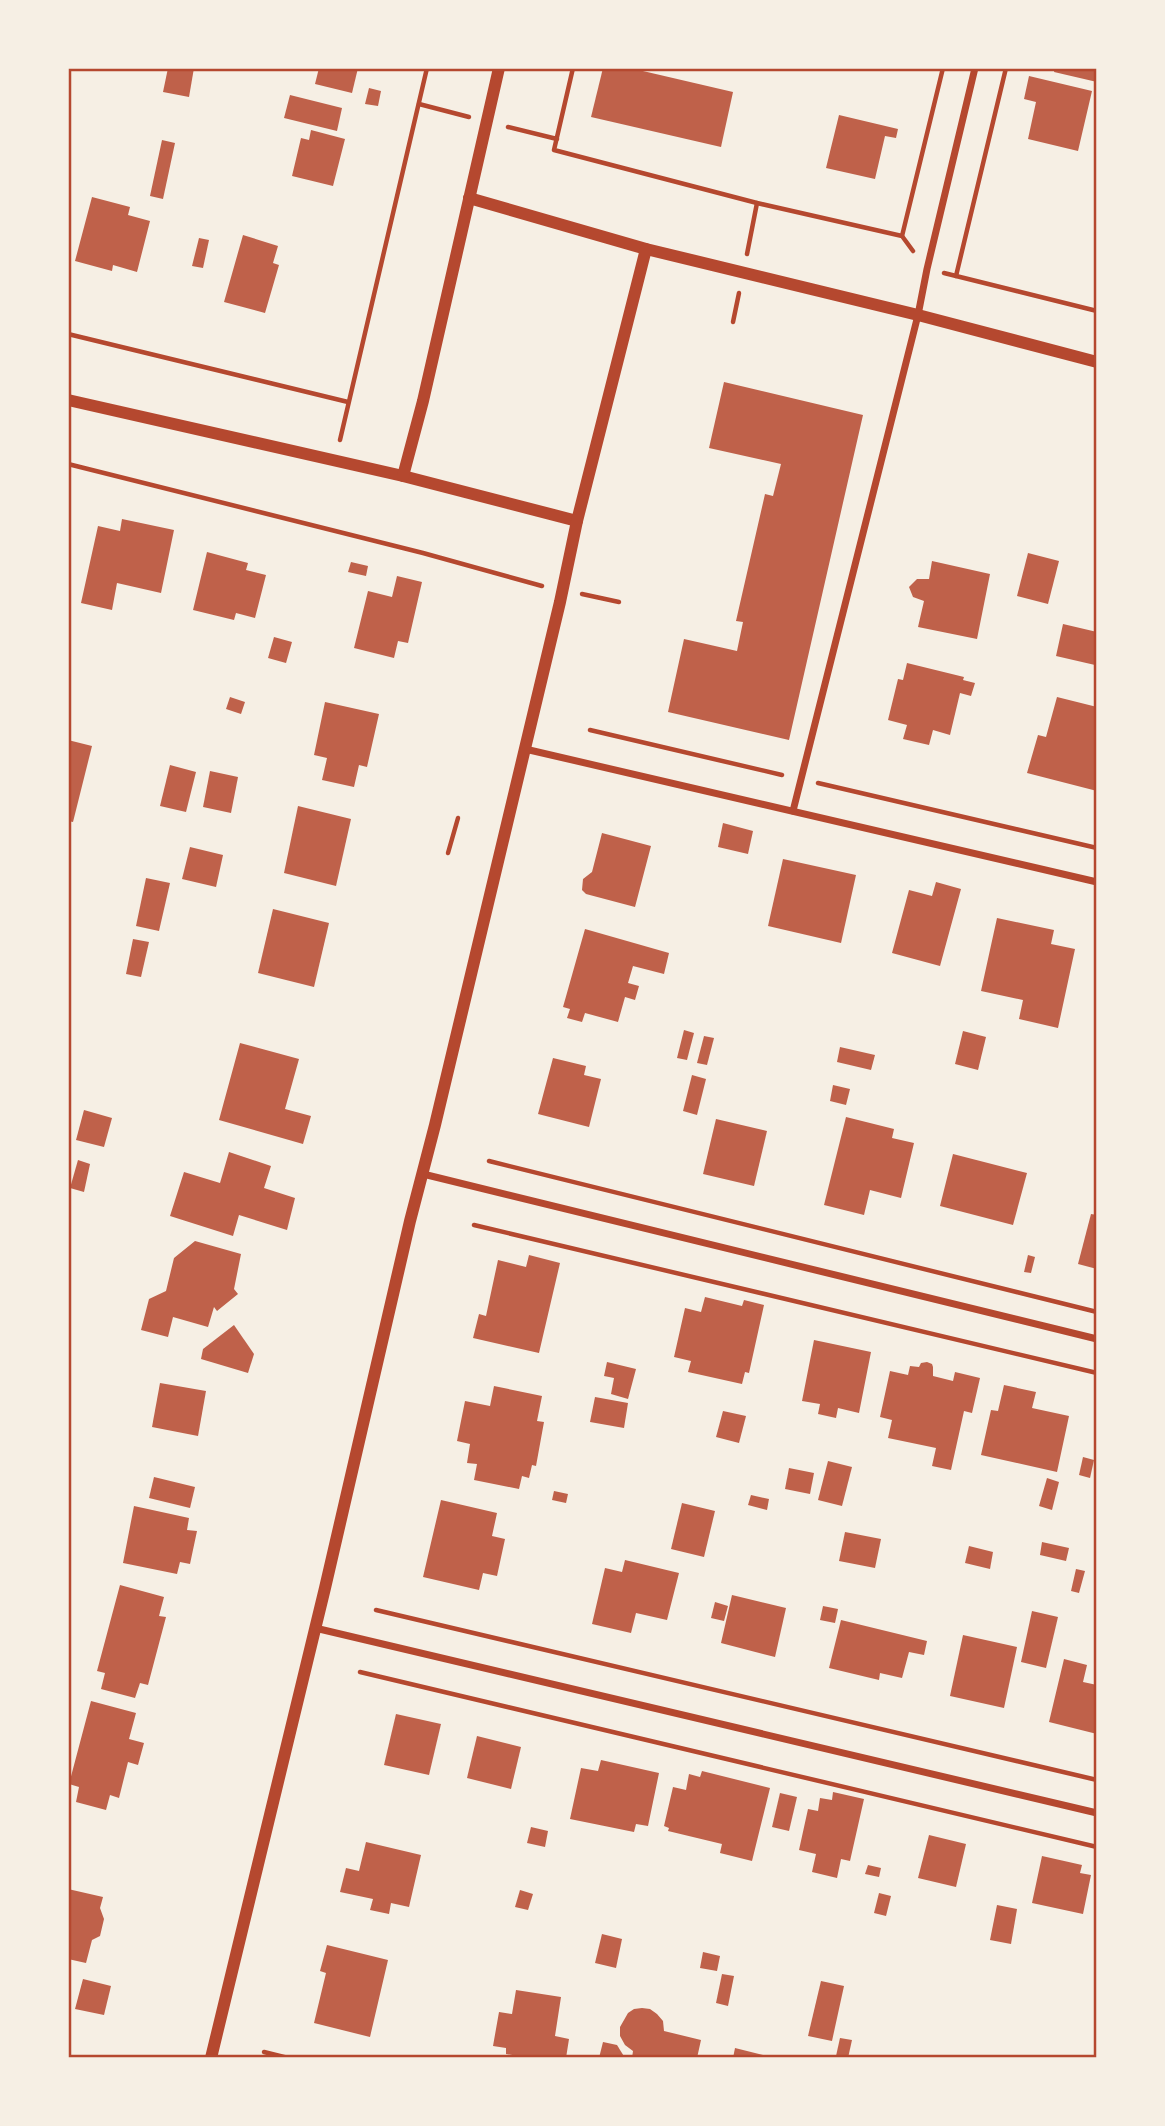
<svg xmlns="http://www.w3.org/2000/svg" width="1165" height="2126" font-family="Rubik,sans-serif">
  <rect width="100%" height="100%" fill="#f6efe4"/>
  <g fill="#bf614a">
    <polygon points="168,68 194,68 189,97 163,92"/>
    <polygon points="319,68 358,68 352,93 315,84"/>
    <polygon points="603,68 630,68 733,92 721,147 591,117"/>
    <polygon points="1055,68 1097,68 1097,82 1054,72"/>
    <polygon points="1029,76 1092,91 1078,151 1028,139 1036,102 1024,99"/>
    <polygon points="369,88 381,91 378,106 365,104"/>
    <polygon points="290,95 342,108 337,131 284,118"/>
    <polygon points="839,115 898,129 896,138 885,136 875,179 826,168"/>
    <polygon points="311,130 345,139 333,186 292,176 301,138 309,140"/>
    <polygon points="162,140 175,143 163,199 150,196"/>
    <polygon points="92,197 130,207 128,215 150,221 137,272 113,265 112,271 75,261"/>
    <polygon points="243,235 278,246 273,263 279,265 265,313 224,302"/>
    <polygon points="199,238 209,240 203,268 192,266"/>
    <polygon points="724,382 863,415 789,740 668,712 684,639 737,651 743,622 736,621 765,494 773,496 781,464 709,448"/>
    <polygon points="122,519 174,530 161,593 117,583 112,610 81,603 98,526 120,531"/>
    <polygon points="207,552 248,563 246,570 266,575 255,618 236,613 234,620 193,610"/>
    <polygon points="1028,553 1059,561 1048,604 1017,596"/>
    <polygon points="932,561 990,574 977,639 918,627 924,601 913,597 909,587 917,579 929,579"/>
    <polygon points="351,562 368,566 366,576 348,572"/>
    <polygon points="397,576 422,582 408,643 398,641 394,658 354,648 368,591 392,597"/>
    <polygon points="1063,624 1097,632 1095,665 1056,656"/>
    <polygon points="274,637 292,642 286,663 268,658"/>
    <polygon points="907,663 964,677 963,680 975,683 971,696 960,693 950,735 933,730 929,745 903,739 907,725 888,720 898,679 903,680"/>
    <polygon points="230,697 245,702 241,714 226,709"/>
    <polygon points="1057,697 1097,707 1097,791 1027,773 1038,735 1046,737"/>
    <polygon points="325,702 379,714 367,767 359,765 354,787 322,780 327,758 314,755"/>
    <polygon points="68,740 92,746 73,822 68,821"/>
    <polygon points="170,765 196,772 186,812 160,806"/>
    <polygon points="210,771 238,777 231,813 203,807"/>
    <polygon points="298,806 351,819 336,886 284,873"/>
    <polygon points="723,823 753,831 748,854 718,847"/>
    <polygon points="602,833 651,846 635,907 586,894 582,890 583,879 592,872"/>
    <polygon points="190,847 223,855 216,887 182,879"/>
    <polygon points="783,859 856,875 841,943 768,926"/>
    <polygon points="146,878 170,883 159,931 136,926"/>
    <polygon points="936,882 961,889 940,966 892,953 909,890 932,896"/>
    <polygon points="273,909 329,923 314,987 258,973"/>
    <polygon points="997,918 1054,930 1051,944 1075,949 1058,1028 1019,1019 1023,1000 981,991"/>
    <polygon points="585,929 669,953 664,974 633,966 628,983 639,986 635,1000 625,997 618,1022 585,1013 582,1022 567,1018 570,1009 563,1007"/>
    <polygon points="133,939 149,942 141,977 126,974"/>
    <polygon points="684,1030 694,1033 687,1060 677,1058"/>
    <polygon points="963,1031 986,1037 978,1070 955,1064"/>
    <polygon points="704,1036 714,1038 707,1065 697,1063"/>
    <polygon points="240,1043 299,1059 285,1109 311,1116 303,1144 219,1120"/>
    <polygon points="840,1047 875,1055 871,1070 837,1062"/>
    <polygon points="553,1058 586,1066 584,1075 601,1079 589,1127 538,1114"/>
    <polygon points="692,1075 706,1079 697,1115 683,1111"/>
    <polygon points="833,1085 850,1089 846,1105 830,1101"/>
    <polygon points="84,1110 112,1118 104,1147 76,1140"/>
    <polygon points="846,1117 894,1129 892,1138 914,1143 901,1198 870,1190 864,1215 824,1205"/>
    <polygon points="716,1119 767,1131 754,1186 703,1174"/>
    <polygon points="229,1152 271,1166 264,1188 295,1198 287,1230 239,1215 233,1236 170,1216 184,1172 220,1183"/>
    <polygon points="953,1154 1027,1173 1013,1225 940,1206"/>
    <polygon points="78,1160 90,1164 84,1192 70,1188"/>
    <polygon points="1091,1214 1097,1215 1097,1269 1078,1264"/>
    <polygon points="195,1241 241,1254 234,1289 238,1294 217,1311 214,1307 208,1327 173,1317 168,1337 141,1330 149,1299 166,1291 174,1258"/>
    <polygon points="529,1255 560,1263 539,1353 473,1338 479,1314 486,1316 498,1260 526,1267"/>
    <polygon points="1028,1255 1035,1257 1031,1273 1024,1272"/>
    <polygon points="705,1297 742,1306 744,1300 764,1305 749,1373 745,1372 742,1384 688,1372 691,1361 674,1357 685,1308 701,1312"/>
    <polygon points="234,1325 254,1354 248,1373 201,1359 203,1349"/>
    <polygon points="814,1340 871,1352 859,1413 838,1408 836,1418 818,1414 820,1404 802,1401"/>
    <polygon points="607,1362 636,1369 628,1399 611,1394 614,1378 604,1376"/>
    <polygon points="927,1362 932,1364 933,1367 933,1376 953,1381 955,1372 980,1378 972,1413 964,1411 951,1470 932,1466 936,1448 888,1438 892,1420 880,1417 890,1371 908,1375 910,1366 919,1367 921,1363"/>
    <polygon points="160,1383 206,1391 198,1436 152,1427"/>
    <polygon points="1004,1385 1036,1392 1032,1408 1069,1416 1057,1472 981,1455 991,1410 998,1411"/>
    <polygon points="494,1386 542,1396 537,1421 544,1422 536,1466 532,1465 529,1478 522,1476 519,1489 474,1480 477,1464 467,1463 470,1444 457,1441 465,1401 490,1406"/>
    <polygon points="595,1397 628,1403 624,1428 590,1422"/>
    <polygon points="723,1411 746,1416 739,1443 716,1437"/>
    <polygon points="1083,1457 1094,1460 1090,1478 1079,1475"/>
    <polygon points="828,1461 852,1467 842,1506 818,1500"/>
    <polygon points="789,1468 814,1473 810,1494 785,1489"/>
    <polygon points="154,1477 195,1487 190,1508 149,1498"/>
    <polygon points="1047,1478 1059,1482 1052,1510 1039,1506"/>
    <polygon points="554,1491 568,1494 566,1503 552,1500"/>
    <polygon points="751,1495 769,1499 767,1510 748,1505"/>
    <polygon points="441,1500 497,1513 492,1536 505,1539 497,1576 483,1573 479,1590 423,1577"/>
    <polygon points="682,1503 715,1511 704,1557 671,1549"/>
    <polygon points="134,1506 189,1518 187,1530 197,1531 190,1564 180,1562 177,1574 123,1563"/>
    <polygon points="845,1532 881,1539 875,1568 839,1561"/>
    <polygon points="1042,1542 1069,1548 1066,1561 1040,1555"/>
    <polygon points="969,1546 993,1552 990,1569 965,1563"/>
    <polygon points="625,1560 679,1573 667,1620 636,1613 631,1633 592,1624 605,1568 622,1572"/>
    <polygon points="1076,1569 1085,1571 1079,1593 1071,1591"/>
    <polygon points="120,1585 164,1597 159,1616 166,1617 148,1685 140,1683 135,1698 101,1689 105,1673 97,1671"/>
    <polygon points="732,1595 786,1608 775,1657 721,1643"/>
    <polygon points="715,1602 728,1606 724,1621 711,1618"/>
    <polygon points="823,1606 838,1609 835,1623 820,1620"/>
    <polygon points="1032,1611 1058,1617 1046,1668 1021,1662"/>
    <polygon points="841,1620 927,1641 924,1655 909,1652 902,1678 880,1673 879,1680 829,1668"/>
    <polygon points="963,1635 1017,1647 1004,1708 950,1696"/>
    <polygon points="1064,1659 1087,1665 1083,1682 1097,1685 1097,1734 1049,1722"/>
    <polygon points="91,1701 136,1713 129,1739 144,1743 138,1765 128,1762 119,1798 110,1795 106,1810 76,1802 79,1787 69,1784"/>
    <polygon points="396,1714 441,1724 429,1775 384,1765"/>
    <polygon points="477,1736 521,1747 511,1789 467,1778"/>
    <polygon points="601,1760 659,1773 648,1826 636,1824 634,1832 570,1819 581,1768 598,1771"/>
    <polygon points="702,1771 770,1788 752,1861 720,1853 722,1844 668,1831 669,1828 664,1826 673,1787 686,1790 689,1774 700,1777"/>
    <polygon points="833,1792 864,1799 850,1861 841,1859 837,1878 812,1872 816,1854 799,1850 808,1809 818,1811 820,1798 832,1800"/>
    <polygon points="780,1793 797,1797 789,1831 772,1827"/>
    <polygon points="531,1827 548,1831 545,1847 527,1843"/>
    <polygon points="929,1835 966,1844 956,1887 918,1878"/>
    <polygon points="366,1842 421,1855 409,1907 391,1903 389,1914 370,1910 373,1899 340,1892 346,1868 359,1871"/>
    <polygon points="1042,1856 1082,1865 1080,1873 1091,1875 1083,1914 1032,1903"/>
    <polygon points="868,1865 881,1868 879,1877 865,1874"/>
    <polygon points="68,1889 103,1897 100,1908 104,1919 100,1936 92,1940 86,1963 68,1959"/>
    <polygon points="520,1890 533,1894 528,1910 515,1907"/>
    <polygon points="879,1893 891,1896 886,1916 874,1913"/>
    <polygon points="997,1905 1017,1909 1011,1944 990,1940"/>
    <polygon points="602,1934 622,1939 616,1968 595,1963"/>
    <polygon points="327,1945 388,1960 370,2037 314,2023 326,1973 320,1971"/>
    <polygon points="703,1952 720,1956 717,1971 700,1968"/>
    <polygon points="722,1974 734,1976 728,2006 716,2003"/>
    <polygon points="83,1979 111,1986 104,2015 75,2009"/>
    <polygon points="821,1981 844,1986 832,2041 808,2036"/>
    <polygon points="516,1990 561,1997 555,2036 569,2039 566,2058 518,2058 518,2056 506,2054 506,2048 493,2046 499,2012 512,2014"/>
    <polygon points="642,2008 650,2009 657,2014 663,2021 664,2031 701,2040 697,2058 632,2058 633,2051 625,2045 620,2036 620,2027 628,2013 634,2009"/>
    <polygon points="840,2038 852,2040 848,2058 836,2056"/>
    <polygon points="603,2042 617,2045 625,2058 599,2058"/>
    <polygon points="735,2048 771,2057 771,2058 733,2058"/>
  </g>
  <g fill="none" stroke-linecap="round" stroke-linejoin="round">
    <g stroke="#b5482f" stroke-width="4.5">
      <polyline points="573,68 554,150 757,203 902,236 913,251"/>
      <polyline points="419,104 469,117"/>
      <polyline points="508,127 557,139"/>
      <polyline points="902,236 943,68"/>
      <polyline points="747,254 757,203"/>
      <polyline points="944,273 1097,311"/>
      <polyline points="956,276 1006,68"/>
      <polyline points="733,322 739,293"/>
      <polyline points="68,334 348,402"/>
      <polyline points="340,440 427,68"/>
      <polyline points="68,464 423,553 542,586"/>
      <polyline points="582,594 619,602"/>
      <polyline points="590,730 782,775"/>
      <polyline points="818,783 1097,848"/>
      <polyline points="448,853 458,818"/>
      <polyline points="489,1161 1097,1312"/>
      <polyline points="474,1225 1097,1373"/>
      <polyline points="376,1610 1097,1780"/>
      <polyline points="360,1672 1097,1847"/>
      <polyline points="264,2052 288,2058"/>
    </g>
    <g stroke="#b5482f" stroke-width="7">
      <polyline points="525,749 1097,882"/>
      <polyline points="793,811 918,315 927,269 975,68"/>
      <polyline points="423,1174 1097,1339"/>
      <polyline points="315,1628 1097,1813"/>
    </g>
    <g stroke="#b5482f" stroke-width="12">
      <polyline points="469,198 646,249 918,315 1097,362"/>
      <polyline points="68,400 403,476 577,521"/>
      <polyline points="403,476 423,401 499,68"/>
      <polyline points="211,2058 325,1588 410,1221 435,1125 560,602 577,521 646,249"/>
    </g>
  </g>
  <rect width="1165" height="2126" fill="none" stroke="#f6efe4" stroke-width="140"/>
  <rect x="70" y="70" width="1025" height="1986" fill="none" stroke="#b5482f" stroke-width="2.5"/>
</svg>
